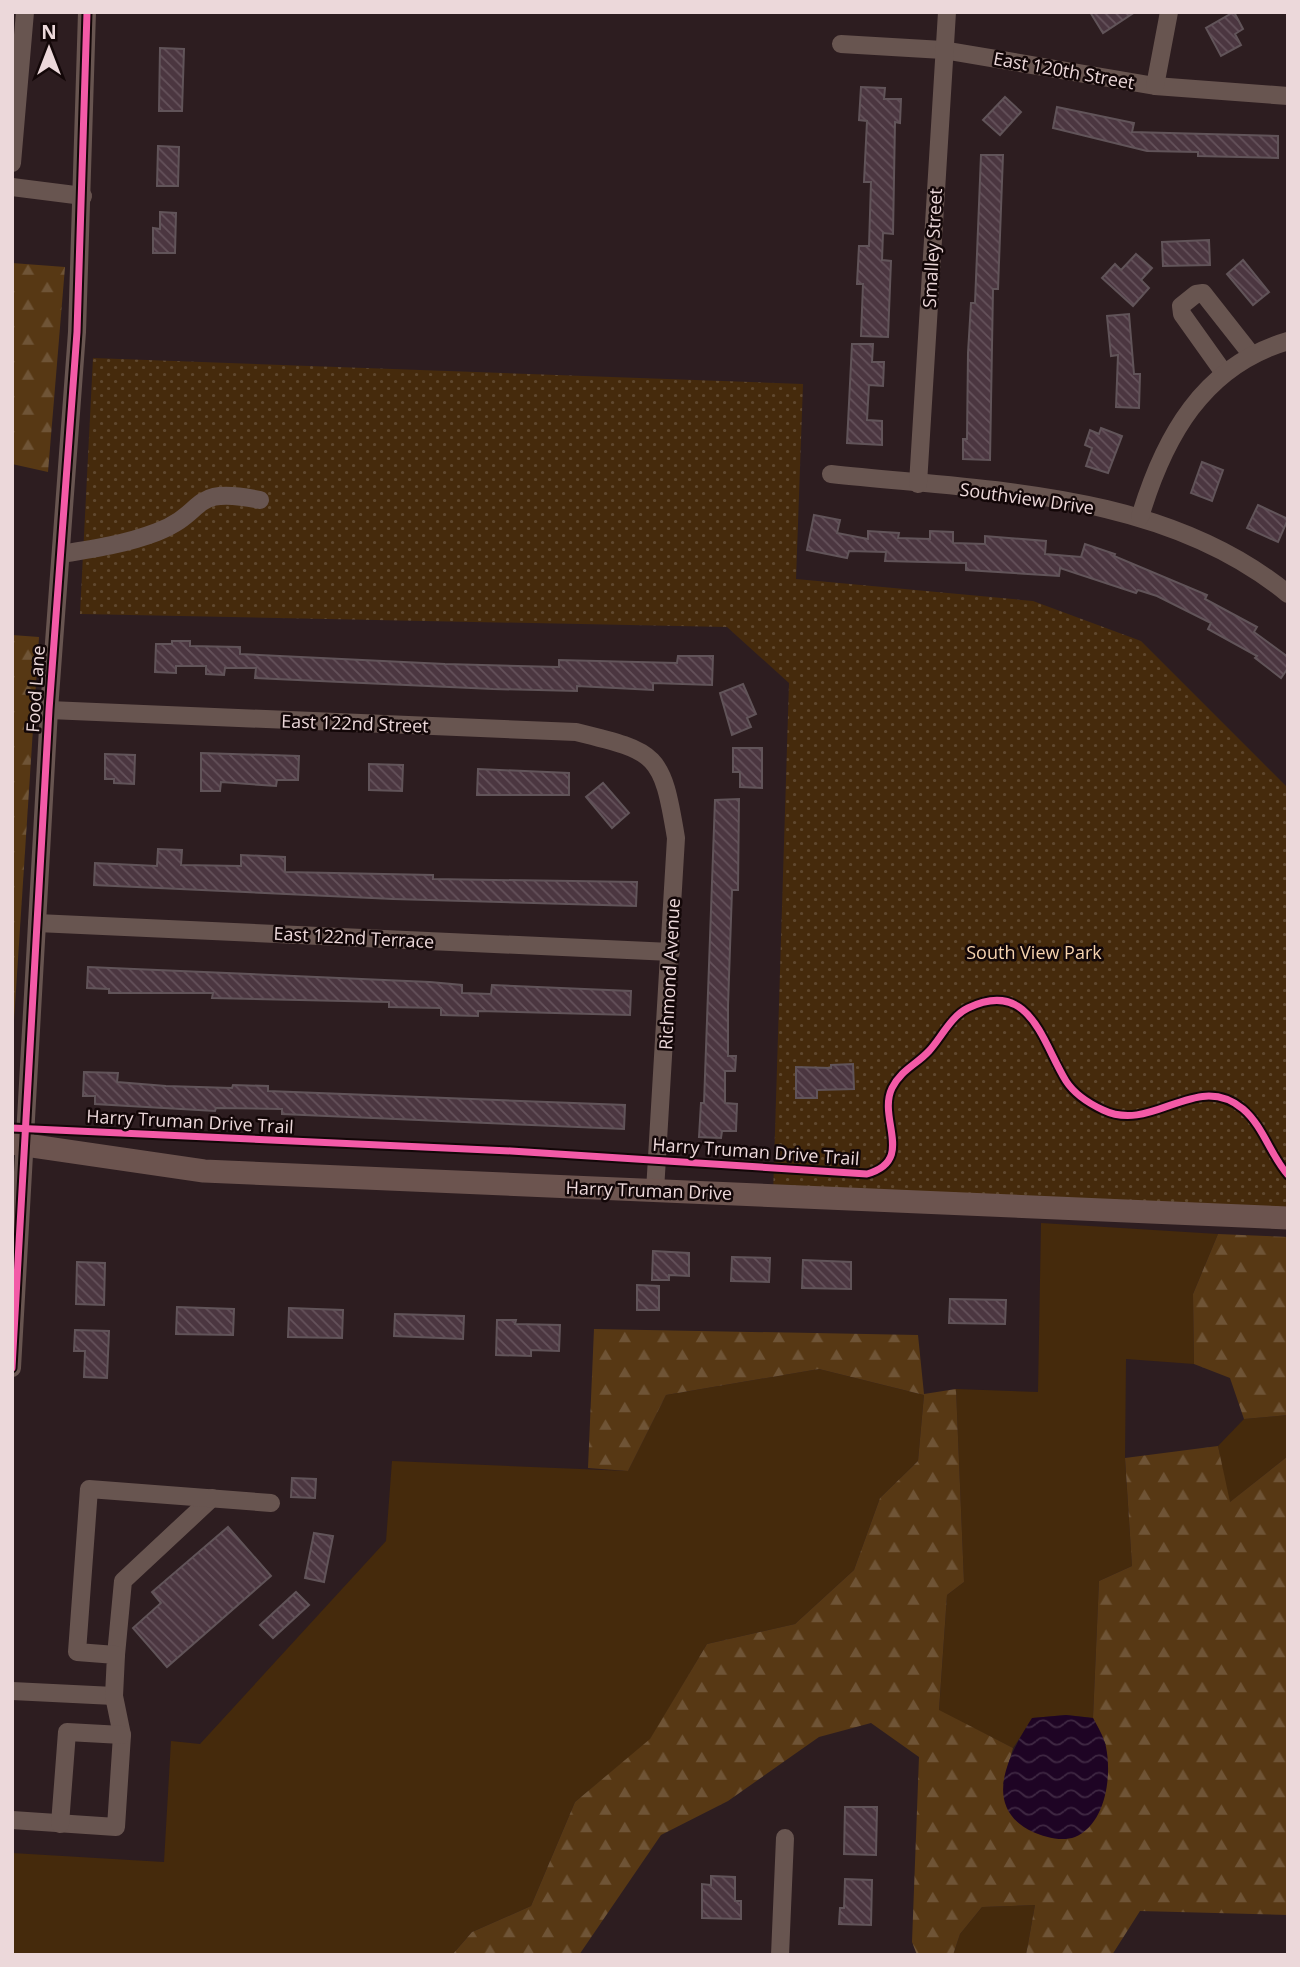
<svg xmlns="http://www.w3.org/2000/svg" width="1300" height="1967" font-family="'Open Sans',sans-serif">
  <defs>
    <pattern id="forest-firs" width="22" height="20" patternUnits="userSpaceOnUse" patternTransform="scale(1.75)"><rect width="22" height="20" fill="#573814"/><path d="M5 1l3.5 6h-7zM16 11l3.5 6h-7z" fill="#6f5436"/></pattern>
    <pattern id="park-dots" width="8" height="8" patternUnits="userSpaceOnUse" patternTransform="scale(1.75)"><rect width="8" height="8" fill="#452a0c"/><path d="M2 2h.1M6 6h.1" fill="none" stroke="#60482f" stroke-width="1.8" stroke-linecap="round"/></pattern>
    <pattern id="water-waves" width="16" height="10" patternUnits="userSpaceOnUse" patternTransform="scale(1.75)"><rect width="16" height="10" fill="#1e0424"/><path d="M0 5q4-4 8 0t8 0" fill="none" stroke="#3f2843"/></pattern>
    <pattern id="building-back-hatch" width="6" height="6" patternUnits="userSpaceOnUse" patternTransform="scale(1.75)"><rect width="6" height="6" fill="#4b3640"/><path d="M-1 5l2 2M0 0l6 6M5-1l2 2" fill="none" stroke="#65525b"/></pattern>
  </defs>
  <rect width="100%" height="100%" fill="#2d1d20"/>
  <g fill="#452a0c">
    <polygon points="1041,1223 1218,1234 1193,1294 1194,1364 1126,1359 1125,1459 1132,1566 1099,1581 1093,1718 1066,1715 1033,1718 1013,1748 939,1711 947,1595 964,1582 956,1389 1038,1392"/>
    <polygon points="819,1369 924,1395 918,1461 880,1498 854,1570 795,1624 707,1644 650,1740 575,1802 531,1906 472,1932 452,1955 12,1955 12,1853 164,1862 171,1741 200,1744 386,1541 392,1461 628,1471 666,1395"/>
    <polygon points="1288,1415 1288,1456 1229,1503 1218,1446 1244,1419"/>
    <polygon points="1035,1905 1026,1955 953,1955 960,1934 982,1907"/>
  </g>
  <g fill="url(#forest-firs)">
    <polygon points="12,263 65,267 48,472 12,464"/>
    <polygon points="12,635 39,637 12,1051"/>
    <polygon points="1218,1234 1288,1237 1288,1415 1244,1419 1230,1378 1194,1364 1193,1294"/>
    <polygon points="594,1329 918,1335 924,1394 956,1389 964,1582 947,1595 939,1710 1013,1748 1003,1784 1106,1745 1093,1718 1099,1581 1132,1566 1125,1458 1218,1446 1230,1502 1288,1456 1288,1915 1140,1911 1112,1955 1026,1955 1035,1905 982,1907 960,1934 953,1955 917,1955 912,1942 919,1757 871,1723 819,1737 728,1801 661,1835 579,1955 452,1955 472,1932 531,1906 575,1802 650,1739 707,1644 795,1624 854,1570 880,1498 918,1461 924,1395 819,1369 666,1395 628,1471 588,1468"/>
  </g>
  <polygon fill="url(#park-dots)" points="93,358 803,384 796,579 1033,601 1141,641 1288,788 1288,1218 773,1196 789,683 727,627 80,614"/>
  <path fill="url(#water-waves)" d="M1066 1715 1093 1718C1098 1727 1104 1737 1106 1747 1112 1776 1106 1824 1075 1837 1062 1842 1044 1837 1033 1832 980 1807 1009 1754 1032 1718Z"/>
  <g fill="url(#building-back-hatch)" stroke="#615459" stroke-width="2">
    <polygon points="1090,12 1135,12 1103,33"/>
    <polygon points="1234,12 1243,29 1235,34 1241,45 1221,56 1206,28"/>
    <polygon points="160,48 184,49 182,111 159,111"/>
    <polygon points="861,87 885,88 884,99 901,99 900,123 895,122 893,234 883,233 882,260 891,261 888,337 861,336 863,284 857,284 859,246 869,246 871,182 864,182 867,121 859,120"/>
    <polygon points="1005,97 1021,112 1000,135 983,120"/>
    <polygon points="1057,107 1134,123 1132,132 1278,136 1278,158 1198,156 1198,152 1147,151 1053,128"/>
    <polygon points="158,146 179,147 178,186 157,186"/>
    <polygon points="981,155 1003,155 998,289 993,289 990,460 963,459 963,439 967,439 968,353 971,303 975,303"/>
    <polygon points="160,212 176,213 175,253 153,253 153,228 160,229"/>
    <polygon points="1209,240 1210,265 1163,266 1162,242"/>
    <polygon points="1136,254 1152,268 1141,280 1149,288 1133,306 1102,278 1115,264 1121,270"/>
    <polygon points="1243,260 1269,292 1253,305 1227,274"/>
    <polygon points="1129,314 1134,374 1140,374 1139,408 1116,407 1118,355 1111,356 1107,316"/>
    <polygon points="852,344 873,344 872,362 884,362 883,386 869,385 867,420 882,421 882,445 847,443"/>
    <polygon points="1101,428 1122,436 1108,473 1086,466 1092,448 1085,445 1090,430 1099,434"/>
    <polygon points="1202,462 1223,470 1212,501 1191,493"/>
    <polygon points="1258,505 1288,519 1278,542 1247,528"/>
    <polygon points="814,515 840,520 837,533 868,539 868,531 899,533 898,538 930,539 930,531 953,532 953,543 985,544 985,536 1046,541 1045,554 1081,557 1085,544 1115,554 1114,556 1207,595 1205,599 1257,627 1254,632 1288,657 1288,668 1281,678 1255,658 1257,656 1208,629 1211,623 1157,596 1138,590 1136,593 1060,568 1059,576 966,570 966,563 885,561 886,552 849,551 847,558 807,550"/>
    <polygon points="172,641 190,641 190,646 240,647 240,654 445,664 559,667 559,660 677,663 678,656 713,656 712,685 653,683 653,690 577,686 577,691 493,689 255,678 256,668 225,668 224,675 206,674 206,666 176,666 176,673 155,672 156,644 172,644"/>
    <polygon points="743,684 756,714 747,718 751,727 732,735 720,693"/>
    <polygon points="733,748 762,748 762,788 740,787 740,772 733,772"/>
    <polygon points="201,753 299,756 298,780 277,780 276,786 221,782 220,791 201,791"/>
    <polygon points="105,754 135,755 134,784 114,783 114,779 105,779"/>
    <polygon points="369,764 403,765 402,791 369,790"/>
    <polygon points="478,769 569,773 569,795 477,795"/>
    <polygon points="603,783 629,813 612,828 586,797"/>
    <polygon points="739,799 738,890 732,890 728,1006 728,1056 736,1056 735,1071 725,1071 725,1103 737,1104 736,1131 722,1131 721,1138 699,1137 701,1103 704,1103 715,800"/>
    <polygon points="158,849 182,850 181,865 241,866 241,855 285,857 285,872 433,875 433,879 637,882 636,906 393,899 94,885 95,863 157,866"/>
    <polygon points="88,967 430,982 462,985 462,993 491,994 492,985 631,991 630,1015 478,1011 478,1016 441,1015 441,1008 389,1007 389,1002 212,998 213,993 109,993 109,989 87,988"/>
    <polygon points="853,1064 854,1089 817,1090 817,1098 796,1098 796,1067 831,1068 831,1065"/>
    <polygon points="84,1072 118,1073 117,1082 166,1086 232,1088 233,1085 268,1086 268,1091 625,1105 624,1129 282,1114 282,1109 216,1108 215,1111 95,1104 95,1096 83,1096"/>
    <polygon points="653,1251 689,1253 689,1276 669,1275 669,1280 652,1280"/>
    <polygon points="732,1257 770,1258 769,1282 731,1281"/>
    <polygon points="803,1260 851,1262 851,1289 802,1288"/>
    <polygon points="77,1262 105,1263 104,1305 76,1304"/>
    <polygon points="637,1285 659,1286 659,1310 637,1310"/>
    <polygon points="950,1299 1006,1300 1005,1324 949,1323"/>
    <polygon points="177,1307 234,1309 233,1335 176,1334"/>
    <polygon points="289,1308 343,1310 342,1338 288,1337"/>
    <polygon points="395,1314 464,1316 463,1339 394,1336"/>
    <polygon points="497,1320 516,1320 515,1324 560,1325 559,1351 531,1350 531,1356 496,1355"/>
    <polygon points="75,1330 109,1331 107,1378 84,1377 85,1351 74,1351"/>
    <polygon points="292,1478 316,1479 315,1498 291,1497"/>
    <polygon points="228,1527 271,1576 167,1667 133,1628 161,1603 152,1592"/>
    <polygon points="314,1533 333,1536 324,1582 305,1578"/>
    <polygon points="296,1592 309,1605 273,1638 260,1625"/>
    <polygon points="845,1807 877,1807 876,1855 844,1854"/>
    <polygon points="711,1876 735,1877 735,1901 741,1901 741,1919 702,1918 702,1884 711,1885"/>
    <polygon points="845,1879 872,1880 871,1925 839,1924 840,1908 844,1908"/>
  </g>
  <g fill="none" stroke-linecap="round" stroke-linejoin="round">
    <g stroke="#685550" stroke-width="18">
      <polyline points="841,44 943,50 1155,86 1288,96"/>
      <polyline points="1155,86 1169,12"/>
      <polyline points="12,163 25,12"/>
      <polyline points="12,187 83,196"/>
      <polyline points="1224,373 1182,314 1181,306 1196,294 1203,293 1251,354"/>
      <path d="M831 474C985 491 1162 490 1288 594"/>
      <polyline points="918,484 947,12"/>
      <path d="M1140 517C1164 437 1203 366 1288 341"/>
      <path d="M61 554C93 549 126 544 157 532 209 512 188 485 260 500"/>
      <path d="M49 710 576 732C658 752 662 753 676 838L655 1191"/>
      <polyline points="37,923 671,952"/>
      <polyline points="12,1368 49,710 77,332 87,12"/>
      <polyline points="116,1655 123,1581 212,1498"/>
      <polyline points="12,1691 114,1696"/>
      <polyline points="12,1820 116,1827 122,1735 114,1696 116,1655 77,1652 89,1489 271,1503"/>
      <polyline points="60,1824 67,1732 122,1735"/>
      <polyline points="780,1955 785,1838"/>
    </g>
    <polyline stroke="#6c544f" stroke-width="23" points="12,1143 204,1171 1288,1218"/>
    <defs>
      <g id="cycleway">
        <path d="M12 1128 511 1151 867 1174C916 1160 877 1119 892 1088 901 1070 916 1065 929 1051 941 1038 951 1016 968 1008 1030 978 1042 1042 1066 1081 1075 1095 1088 1103 1103 1110 1153 1134 1196 1070 1243 1109 1263 1126 1271 1156 1288 1175"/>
        <polyline points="12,1368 49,710 77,332 87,12"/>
      </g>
    </defs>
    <use href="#cycleway" stroke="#130708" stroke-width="11"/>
    <use href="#cycleway" stroke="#f35aa7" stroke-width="7"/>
  </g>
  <g text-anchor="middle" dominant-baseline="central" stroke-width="5" stroke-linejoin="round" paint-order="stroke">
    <g font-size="18" fill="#ecd8da" stroke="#130708">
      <text transform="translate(1064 70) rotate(10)">East 120th Street</text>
      <text transform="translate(932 248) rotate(-87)">Smalley Street</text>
      <text transform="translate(1027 498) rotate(8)">Southview Drive</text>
      <text transform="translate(35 689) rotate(-86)">Food Lane</text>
      <text transform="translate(355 723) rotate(2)">East 122nd Street</text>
      <text transform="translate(354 937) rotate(3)">East 122nd Terrace</text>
      <text transform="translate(669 974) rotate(-87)">Richmond Avenue</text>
      <text transform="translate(190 1121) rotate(3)">Harry Truman Drive Trail</text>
      <text transform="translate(756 1151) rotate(4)">Harry Truman Drive Trail</text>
      <text transform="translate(649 1190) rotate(2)">Harry Truman Drive</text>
    </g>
    <g font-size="18" fill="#f6d3af" stroke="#130708">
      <text x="1034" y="952">South View Park</text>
    </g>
  </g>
  <rect width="1300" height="1967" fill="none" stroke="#ecd8da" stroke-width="28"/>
  <g transform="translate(49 49)" stroke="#130708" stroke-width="5" paint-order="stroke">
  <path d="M0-5L12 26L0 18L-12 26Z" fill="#ecd8da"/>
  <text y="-10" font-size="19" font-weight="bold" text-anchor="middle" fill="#ecd8da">N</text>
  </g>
</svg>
